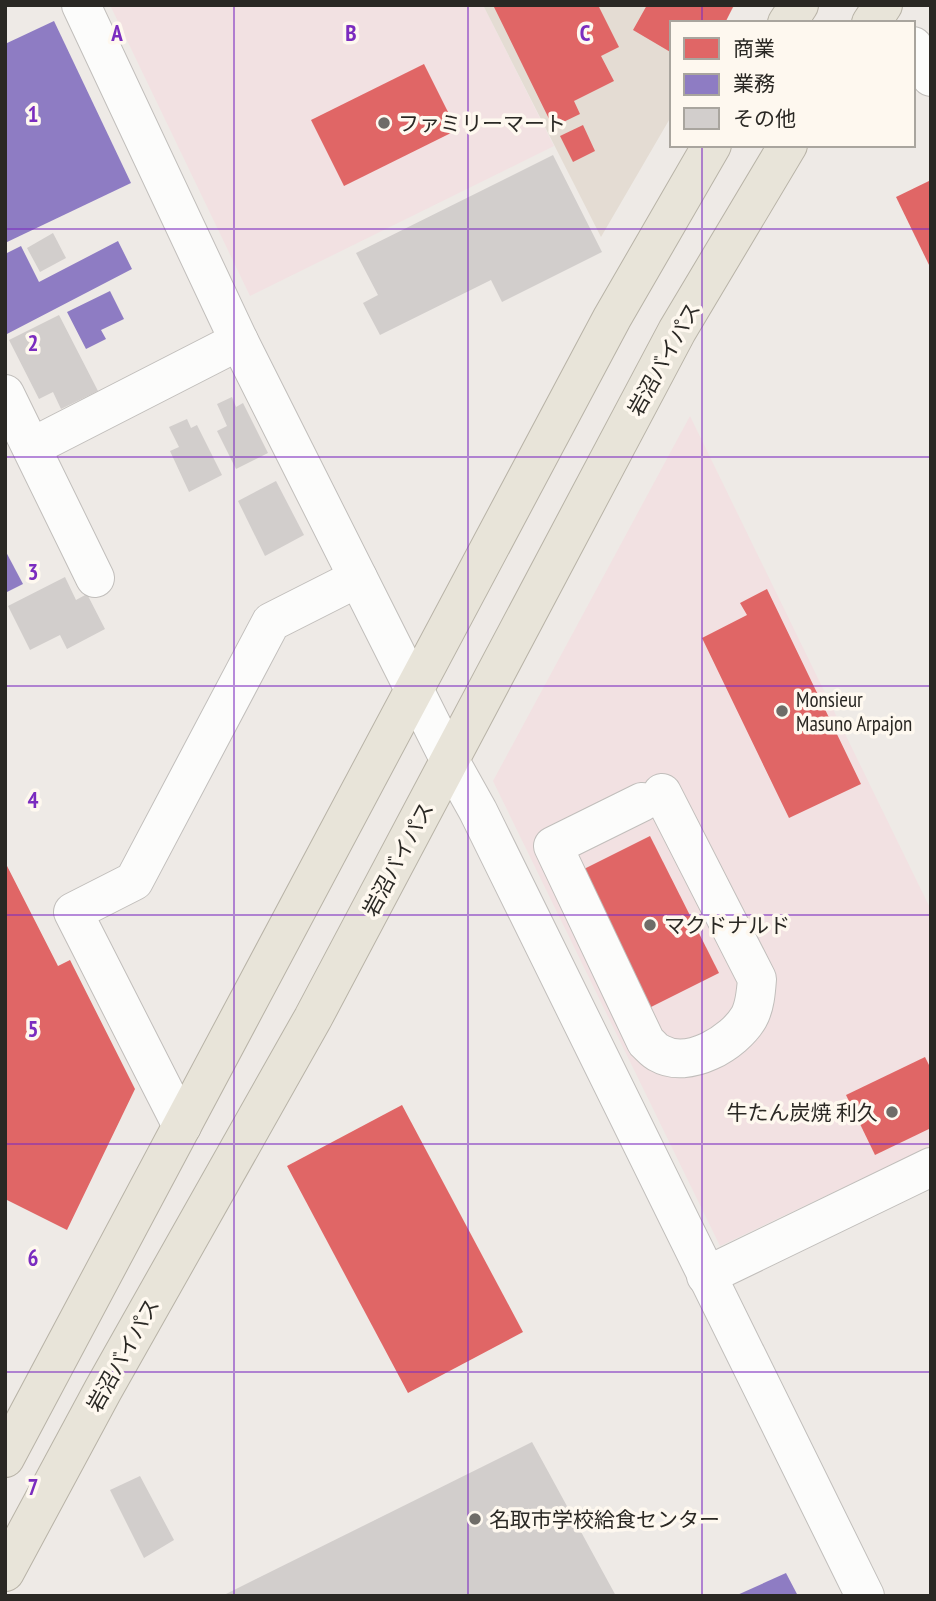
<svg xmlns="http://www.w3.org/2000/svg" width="936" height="1601" font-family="'PT Sans Narrow','Noto Sans JP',sans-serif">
  <rect width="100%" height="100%" fill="#eeeae6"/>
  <g fill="#f2e1e2">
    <polygon points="110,5 483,5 554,146 250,296"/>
    <polygon points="690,416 931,910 931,1146 720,1246 493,781"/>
  </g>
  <polygon fill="#e4dcd3" points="483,5 735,5 724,23 672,23 672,115 601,237"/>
  <g fill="#e06666">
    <polygon points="493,5 598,5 619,47 601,56 614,81 574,101 580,114 553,127"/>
    <polygon points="647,5 734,5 725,23 672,23 672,53 633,30"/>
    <polygon points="424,64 457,130 344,186 311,120"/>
    <polygon points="583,125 595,151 573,162 560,136"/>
    <polygon points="931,180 931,269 896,197"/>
    <polygon points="767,589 861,784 789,818 702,638 747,615 740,603"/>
    <polygon points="650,836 719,973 647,1009 578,872"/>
    <polygon points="5,862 58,966 70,960 135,1089 67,1230 5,1199"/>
    <polygon points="925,1057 931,1069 931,1128 875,1155 846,1095"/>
    <polygon points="402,1105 523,1332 408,1393 287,1166"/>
  </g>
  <g fill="#8e7cc3">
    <polygon points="54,21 131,183 5,243 5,44"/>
    <polygon points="118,241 132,269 5,335 5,254 21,246 39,282"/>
    <polygon points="110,291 124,319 101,330 106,339 86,349 67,312"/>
    <polygon points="5,550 23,584 5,593"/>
    <polygon points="786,1573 798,1596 735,1596"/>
  </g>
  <g fill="#d2cecc">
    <polygon points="553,155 602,252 502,302 491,280 380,335 363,303 378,295 356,253"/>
    <polygon points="53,233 66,258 40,272 27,248"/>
    <polygon points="59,315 98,391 61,409 53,392 39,399 9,340"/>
    <polygon points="232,397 236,407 243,403 268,453 236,469 217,431 227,426 217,404"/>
    <polygon points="187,419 191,428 197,425 222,475 189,492 170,451 179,447 169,427"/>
    <polygon points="276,481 304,535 265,556 238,501"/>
    <polygon points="65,577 76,600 87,594 105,629 67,649 60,635 30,650 8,606"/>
    <polygon points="532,1442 616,1596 222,1596"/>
    <polygon points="140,1476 174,1540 144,1558 110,1490"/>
  </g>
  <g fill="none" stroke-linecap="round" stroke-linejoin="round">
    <defs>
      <g id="minor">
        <polyline points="81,5 239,341 450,761 478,811 865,1596"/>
        <polyline points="913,46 931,77"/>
        <polyline points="5,394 95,578"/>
        <polyline points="32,447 239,341"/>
        <path d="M642 802 553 846 646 1042C650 1045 654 1051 659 1053 688 1070 734 1043 749 1017 755 1006 756 992 757 979L662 793"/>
        <polyline points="182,1126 73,912 134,881 271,622 358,578"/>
        <polyline points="706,1276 931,1167"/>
      </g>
      <g id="highway">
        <polyline points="787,23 799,5"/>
        <polyline points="871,23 883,5"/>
        <polyline points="5,1458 612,318 712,145"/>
        <polyline points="5,1572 103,1390 313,1018 677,331 788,145"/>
      </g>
    </defs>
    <use href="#minor" stroke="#c1bebb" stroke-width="40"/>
    <use href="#highway" stroke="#b8b3a7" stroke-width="40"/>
    <use href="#minor" stroke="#fcfcfb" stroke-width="38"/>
    <use href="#highway" stroke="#e8e4d9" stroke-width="38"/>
  </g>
  <path fill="none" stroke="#7b2cbf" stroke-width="2" stroke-opacity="0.55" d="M234 5V1596M468 5V1596M702 5V23M702 145V1596M5 229H931M5 457H931M5 686H931M5 915H931M5 1144H931M5 1372H931"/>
  <g fill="#6f6c68" stroke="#fef8ef" stroke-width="2.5">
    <circle cx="384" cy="123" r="7"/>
    <circle cx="782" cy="711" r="7"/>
    <circle cx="650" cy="925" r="7"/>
    <circle cx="892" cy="1112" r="7"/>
    <circle cx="475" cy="1519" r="7"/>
  </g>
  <g text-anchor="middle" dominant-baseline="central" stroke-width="7" stroke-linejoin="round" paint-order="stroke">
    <g font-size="21" fill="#2a2824" stroke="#fef8ef" text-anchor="start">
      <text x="398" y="123">ファミリーマート</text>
      <text x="796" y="699">Monsieur<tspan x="796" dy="24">Masuno Arpajon</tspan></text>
      <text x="664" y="925">マクドナルド</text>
      <text x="878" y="1112" text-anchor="end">牛たん炭焼 利久</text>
      <text x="489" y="1519">名取市学校給食センター</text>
    </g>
    <g font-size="21" fill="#2a2824" stroke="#fef8ef">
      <text transform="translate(664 359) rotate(-61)">岩沼バイパス</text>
      <text transform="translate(398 859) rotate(-62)">岩沼バイパス</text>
      <text transform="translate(123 1355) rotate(-61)">岩沼バイパス</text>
    </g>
  </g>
  <g font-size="23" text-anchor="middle" font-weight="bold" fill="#7b2cbf" stroke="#fef8ef" stroke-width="7" stroke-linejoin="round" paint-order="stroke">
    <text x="117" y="41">A</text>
    <text x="351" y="41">B</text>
    <text x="585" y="41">C</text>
    <text x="33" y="122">1</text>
    <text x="33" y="351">2</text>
    <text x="33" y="580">3</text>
    <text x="33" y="808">4</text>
    <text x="33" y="1037">5</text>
    <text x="33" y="1266">6</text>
    <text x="33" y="1495">7</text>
  </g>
  <rect width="936" height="1601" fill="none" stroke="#2a2824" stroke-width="14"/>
  <rect x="670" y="21" width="245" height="126" fill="#fef8ef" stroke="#a9a59e" stroke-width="2"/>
  <rect x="684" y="38" width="35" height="21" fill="#e06666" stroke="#a9a59e" stroke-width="2"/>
  <text x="733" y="56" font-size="21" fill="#2a2824">商業</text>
  <rect x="684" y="74" width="35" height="21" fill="#8e7cc3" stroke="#a9a59e" stroke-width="2"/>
  <text x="733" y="91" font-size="21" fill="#2a2824">業務</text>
  <rect x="684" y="108" width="35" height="21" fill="#d2cecc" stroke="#a9a59e" stroke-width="2"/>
  <text x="733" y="126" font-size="21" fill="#2a2824">その他</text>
</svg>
